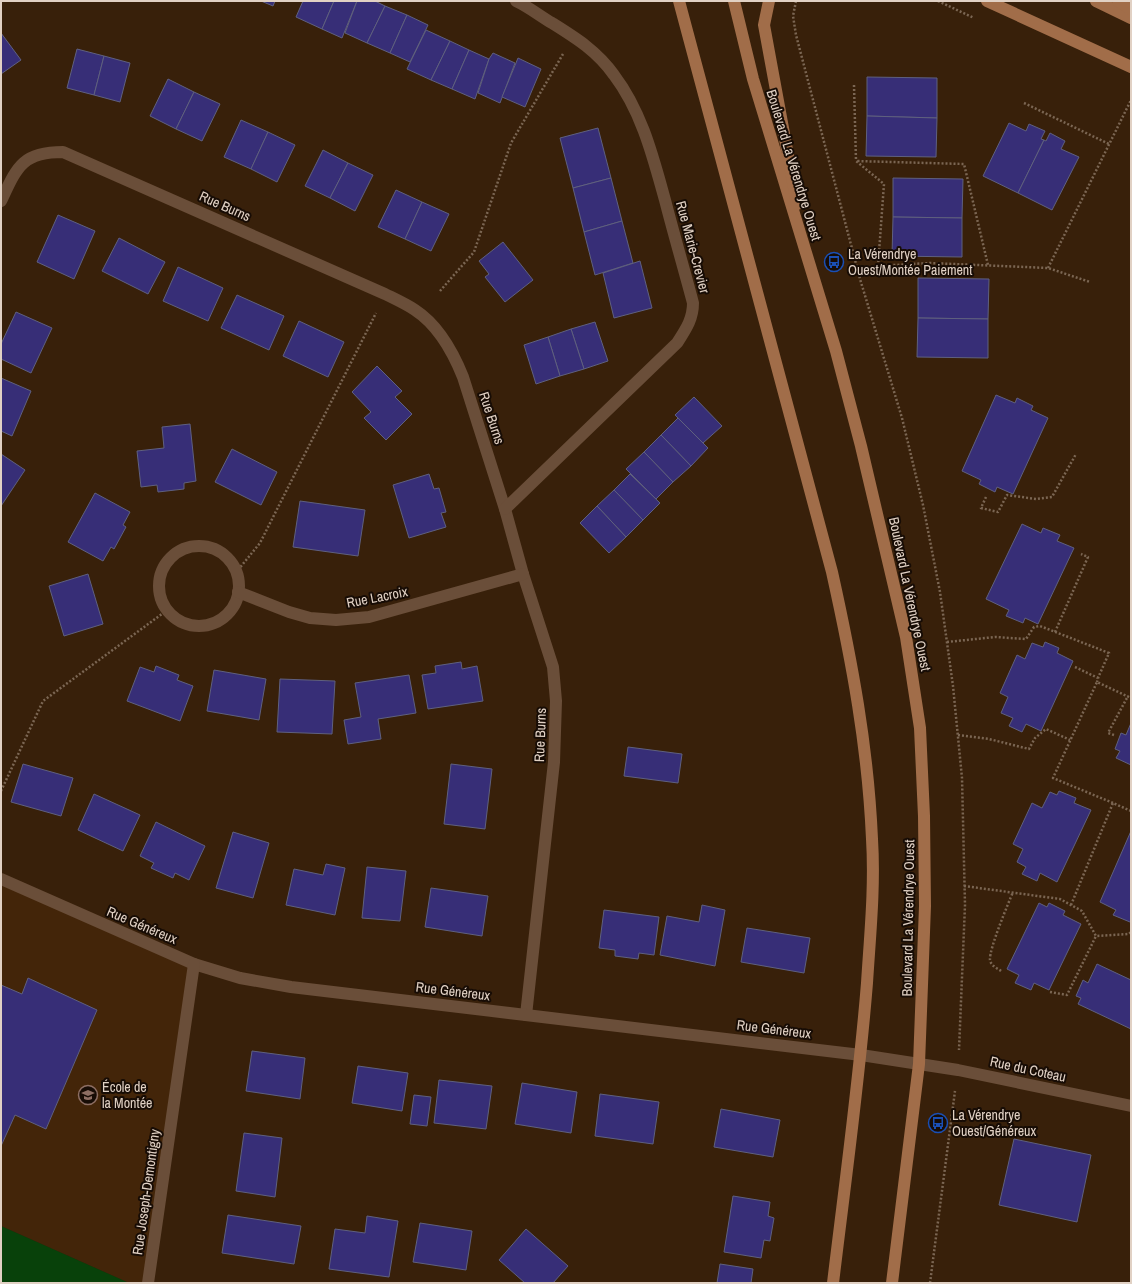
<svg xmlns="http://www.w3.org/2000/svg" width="1132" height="1284" font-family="'Archivo Narrow',sans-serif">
  <rect width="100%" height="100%" fill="#38200a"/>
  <polygon fill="#432509" points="1,879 194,964 148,1283 129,1283 1,1226"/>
  <polygon fill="#08410a" points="1,1226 118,1278 129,1283 1,1283"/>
  <g fill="#372e77" stroke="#5f607f">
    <polygon points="261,1 275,1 273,6"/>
    <polygon points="303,1 334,1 322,29 296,17"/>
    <polygon points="334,1 357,1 342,38 322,29"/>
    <polygon points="357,1 375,1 385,6 367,43 345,33"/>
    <polygon points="385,6 407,15 390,53 367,43"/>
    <polygon points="407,15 428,25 410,62 390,53"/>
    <polygon points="426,30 450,41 431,80 407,69"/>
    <polygon points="1,33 21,60 1,74"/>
    <polygon points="450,41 469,50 452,89 431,80"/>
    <polygon points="77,49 104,56 94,95 67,88"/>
    <polygon points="469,50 489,59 475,99 452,89"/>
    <polygon points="493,53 515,63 500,103 478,93 489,59"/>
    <polygon points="104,56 130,63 120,102 94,95"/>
    <polygon points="518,58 541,69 525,107 502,97"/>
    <polygon points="867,77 937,78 937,118 867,116"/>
    <polygon points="168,79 194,92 176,129 150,116"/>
    <polygon points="194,92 220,104 202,141 176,129"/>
    <polygon points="867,116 937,118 936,157 866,156"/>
    <polygon points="241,120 268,132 251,169 224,157"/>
    <polygon points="1009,123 1026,131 1029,124 1045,131 1041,139 1044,140 1018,193 983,176"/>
    <polygon points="598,128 611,178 573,188 560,138"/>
    <polygon points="268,132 295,145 277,182 251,169"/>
    <polygon points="1050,133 1065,141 1061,149 1079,157 1052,210 1018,193 1044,140 1046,141"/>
    <polygon points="323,150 348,163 330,198 305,186"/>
    <polygon points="348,163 373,175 355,211 330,198"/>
    <polygon points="611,178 622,221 584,232 573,188"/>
    <polygon points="893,178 963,179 962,218 893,217"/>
    <polygon points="396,190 422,202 405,239 378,227"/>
    <polygon points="422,202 449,214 431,251 405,239"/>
    <polygon points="58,215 95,231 74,279 37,262"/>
    <polygon points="893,217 962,218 962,257 892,256"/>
    <polygon points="622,221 633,263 595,275 584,232"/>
    <polygon points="119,238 165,262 148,294 102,271"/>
    <polygon points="503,242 533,280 505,302 485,277 489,274 479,261"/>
    <polygon points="640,261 652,308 614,318 603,273"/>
    <polygon points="178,267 223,288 208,321 163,301"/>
    <polygon points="918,278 989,279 988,319 918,318"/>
    <polygon points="237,295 284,316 269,350 221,328"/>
    <polygon points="16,312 52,328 31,373 1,359 1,344"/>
    <polygon points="918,318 988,319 988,358 917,357"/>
    <polygon points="299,321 344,342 328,377 283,356"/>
    <polygon points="595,322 608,361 584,369 571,329"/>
    <polygon points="571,329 584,369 560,376 548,337"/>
    <polygon points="548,337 560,376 536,384 524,345"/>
    <polygon points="377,366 402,391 395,397 412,414 386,440 364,418 371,412 352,392"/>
    <polygon points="1,378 31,391 12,436 1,431"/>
    <polygon points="996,395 1015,403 1017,398 1033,406 1031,410 1048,418 1013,494 997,487 995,492 979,484 981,480 962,471"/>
    <polygon points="694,397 722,426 703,443 675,415"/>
    <polygon points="678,418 708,448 691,466 661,435"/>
    <polygon points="190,424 196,481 184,483 184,489 158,492 157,485 141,487 137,451 164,448 162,427"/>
    <polygon points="661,435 691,466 673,482 644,452"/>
    <polygon points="232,449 277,472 261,505 215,482"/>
    <polygon points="644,452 673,482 656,499 626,469"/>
    <polygon points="1,454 25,470 1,506"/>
    <polygon points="429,474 434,489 439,488 446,512 441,513 446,527 409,538 393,485"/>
    <polygon points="630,474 660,503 643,520 614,490"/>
    <polygon points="614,490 643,520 626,537 597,506"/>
    <polygon points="95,493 130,512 123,525 126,527 114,549 111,547 103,561 68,542"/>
    <polygon points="300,501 365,510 358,556 293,547"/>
    <polygon points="597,506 626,537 609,553 580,523"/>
    <polygon points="1022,524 1041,533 1043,528 1060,535 1057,541 1074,548 1038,624 1025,618 1023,623 1006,616 1009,610 986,599"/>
    <polygon points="88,574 103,624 64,636 49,586"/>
    <polygon points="1045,642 1059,648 1057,653 1073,661 1041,731 1026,724 1022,732 1009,726 1013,718 1001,713 1008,697 1000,693 1017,655 1025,659 1032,643 1043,647"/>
    <polygon points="461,662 462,669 477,666 483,701 428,709 422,675 436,673 435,666"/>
    <polygon points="156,666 179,675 177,680 193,686 180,721 127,701 140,667 154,672"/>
    <polygon points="214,670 266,679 259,720 207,711"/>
    <polygon points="409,675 416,713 378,719 381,739 348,744 344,720 361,717 355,683"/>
    <polygon points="280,679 335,681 332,734 277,732"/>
    <polygon points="1131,723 1131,765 1116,758 1120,751 1115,749 1121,733 1126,735"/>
    <polygon points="628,747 682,754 678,783 624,776"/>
    <polygon points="23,764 73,778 61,816 11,802"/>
    <polygon points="451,764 492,769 485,829 444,824"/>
    <polygon points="1059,791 1076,798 1074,803 1091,810 1057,882 1040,873 1037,881 1022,874 1026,867 1017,862 1023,849 1013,844 1032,803 1042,808 1050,792 1057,795"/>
    <polygon points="94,794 140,815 123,851 78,830"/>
    <polygon points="156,822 205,846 189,880 175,873 173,878 151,868 154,863 140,856"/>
    <polygon points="1131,831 1131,921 1130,922 1113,915 1116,910 1100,902"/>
    <polygon points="233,832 269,843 253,898 216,888"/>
    <polygon points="326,864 345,868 335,915 286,905 294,869 323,875"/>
    <polygon points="367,867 406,871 400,921 362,918"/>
    <polygon points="431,888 488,896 482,936 425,927"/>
    <polygon points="1039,903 1047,907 1049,903 1065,911 1063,915 1081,924 1049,990 1034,983 1031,990 1015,983 1019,975 1007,969"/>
    <polygon points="702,905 725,910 715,966 660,955 667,916 699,922"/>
    <polygon points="604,910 659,917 654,955 639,953 638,959 615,956 615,950 599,948"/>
    <polygon points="747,928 810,938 804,973 741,962"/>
    <polygon points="1097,964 1131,980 1131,1029 1078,1004 1081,998 1076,996 1083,980 1088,983"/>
    <polygon points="28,978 97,1010 46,1129 15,1115 1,1146 1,985 22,994"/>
    <polygon points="252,1051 305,1058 300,1099 246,1091"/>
    <polygon points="358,1066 408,1073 402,1111 352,1103"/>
    <polygon points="439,1080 492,1086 486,1129 434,1123"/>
    <polygon points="522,1083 577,1092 571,1133 515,1124"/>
    <polygon points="600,1094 659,1102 653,1144 595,1136"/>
    <polygon points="414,1095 431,1097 427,1126 410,1124"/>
    <polygon points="721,1109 780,1120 773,1157 714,1147"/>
    <polygon points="244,1133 282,1138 275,1197 236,1191"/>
    <polygon points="1014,1139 1091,1155 1077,1222 999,1205"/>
    <polygon points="733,1196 770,1202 768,1216 774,1218 770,1241 764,1240 761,1258 724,1252"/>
    <polygon points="228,1215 301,1226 294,1264 222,1253"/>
    <polygon points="367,1216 398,1221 389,1277 329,1269 335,1229 365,1233"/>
    <polygon points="420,1223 472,1231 466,1270 413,1262"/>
    <polygon points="526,1229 568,1266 553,1283 525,1283 499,1260"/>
    <polygon points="720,1264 753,1269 751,1283 717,1283"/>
  </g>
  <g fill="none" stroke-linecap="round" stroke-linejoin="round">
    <g stroke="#7b6653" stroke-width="2.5" stroke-dasharray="2 2" stroke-linecap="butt">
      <polyline points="796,1 793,16 796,35 860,279 902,418 923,505 940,592 953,686 962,778 965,905 959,1050"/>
      <polyline points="938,1 974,18"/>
      <polyline points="854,85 856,161"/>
      <polyline points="1024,103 1109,144"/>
      <polyline points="878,266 884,184 856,161 964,164 988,265"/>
      <polyline points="1048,268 1131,100"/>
      <polyline points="858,271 878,266 930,263 1048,268 1090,282"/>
      <polyline points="440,291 474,252 511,143 563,54"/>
      <polyline points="986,497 981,508 998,512 1007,495 1036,499 1052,497 1076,454"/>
      <polyline points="238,570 260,543 376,313"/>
      <polyline points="1055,632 1088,557 1081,554"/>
      <polyline points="947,642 995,637 1026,639 1034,627 1040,626 1109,653 1098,678"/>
      <polyline points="1075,667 1098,678 1097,682"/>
      <polyline points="958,735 989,739 1029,749 1035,738 1046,729 1070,740"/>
      <polyline points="1114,735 1108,733 1128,696"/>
      <polyline points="1,791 43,701 166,611"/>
      <polyline points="1113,803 1053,778 1097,682 1131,698"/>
      <polyline points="964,886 1060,899 1082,911 1096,936 1129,934 1131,932"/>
      <polyline points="1071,905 1113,803 1131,811"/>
      <path d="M1001 971C997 968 991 966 990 960 989 949 1008 904 1013 892"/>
      <polyline points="1050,992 1067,995 1096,936"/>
      <polyline points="930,1283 955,1091"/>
    </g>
    <g stroke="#6a4e39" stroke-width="12">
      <path d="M1 201C17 167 22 152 63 152L385 294C395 299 406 304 415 310 438 325 453 352 463 377L505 509 523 574 553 667 556 701 554 762 526 1015"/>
      <path d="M505 509 677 343C686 329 693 319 693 303 684 269 674 235 665 200 653 157 642 112 614 75 597 51 576 38 552 23 540 16 529 7 516 1"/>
      <circle cx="199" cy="586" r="40"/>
      <polyline points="238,592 289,612 310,618 336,620 369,617 523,574"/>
      <polyline points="1,879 194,964 240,978 291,987 861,1055 958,1070 1131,1106"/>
      <polyline points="148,1283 194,964"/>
    </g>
    <g stroke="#a16d49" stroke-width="12">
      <path d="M679 1 832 572C852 662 868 747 872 839 875 887 870 935 867 983 859 1083 845 1183 833 1283"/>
      <polyline points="734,1 753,79 836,351 861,446 906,637 920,728 924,816 925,906 919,1064 892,1283"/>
      <polyline points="769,1 764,25 797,204"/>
      <polyline points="987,1 1131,67"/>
      <polyline points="1096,1 1131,18"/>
      <polyline points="1118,1 1131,9"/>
    </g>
  </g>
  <defs>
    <symbol id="bus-ring" viewBox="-11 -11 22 22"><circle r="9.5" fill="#170c05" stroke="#1a4fb4" stroke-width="1.5"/><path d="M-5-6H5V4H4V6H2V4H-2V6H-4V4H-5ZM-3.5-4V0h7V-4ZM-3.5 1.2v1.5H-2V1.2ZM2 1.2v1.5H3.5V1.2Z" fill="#1a4fb4"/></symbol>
    <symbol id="school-ring" viewBox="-11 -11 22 22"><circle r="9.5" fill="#170c05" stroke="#8d6e63" stroke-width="1.5"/><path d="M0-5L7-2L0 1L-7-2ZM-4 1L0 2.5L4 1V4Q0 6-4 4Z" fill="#8d6e63"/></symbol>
  </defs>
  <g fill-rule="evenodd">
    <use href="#bus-ring" x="823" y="251" width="22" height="22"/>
    <use href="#school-ring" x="77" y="1084" width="22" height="22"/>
    <use href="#bus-ring" x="927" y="1112" width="22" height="22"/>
  </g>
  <g text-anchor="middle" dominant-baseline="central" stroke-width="4" stroke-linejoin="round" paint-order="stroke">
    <g font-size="14" fill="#e1d1c4" stroke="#170c05">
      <text transform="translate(794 165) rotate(73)">Boulevard La Vérendrye Ouest</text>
      <text transform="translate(225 206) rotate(24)">Rue Burns</text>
      <text transform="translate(693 247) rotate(75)">Rue Marie-Crevier</text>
      <text transform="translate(492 418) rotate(72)">Rue Burns</text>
      <text transform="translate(910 594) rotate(78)">Boulevard La Vérendrye Ouest</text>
      <text transform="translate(377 597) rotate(-11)">Rue Lacroix</text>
      <text transform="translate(540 735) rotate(-88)">Rue Burns</text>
      <text transform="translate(908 918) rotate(-89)">Boulevard La Vérendrye Ouest</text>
      <text transform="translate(142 925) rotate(23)">Rue Généreux</text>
      <text transform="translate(453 991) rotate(7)">Rue Généreux</text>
      <text transform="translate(774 1029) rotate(7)">Rue Généreux</text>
      <text transform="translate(1028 1069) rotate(12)">Rue du Coteau</text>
      <text transform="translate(146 1192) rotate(-82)">Rue Joseph-Demontigny</text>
    </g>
    <g font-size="14" fill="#e1d1c4" stroke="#170c05" text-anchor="start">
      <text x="848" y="254">La Vérendrye<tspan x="848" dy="16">Ouest/Montée Paiement</tspan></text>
      <text x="102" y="1087">École de<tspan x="102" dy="16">la Montée</tspan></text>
      <text x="952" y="1115">La Vérendrye<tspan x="952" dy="16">Ouest/Généreux</tspan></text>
    </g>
  </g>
  <rect width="1132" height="1284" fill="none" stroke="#e1d1c4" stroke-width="4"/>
</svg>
